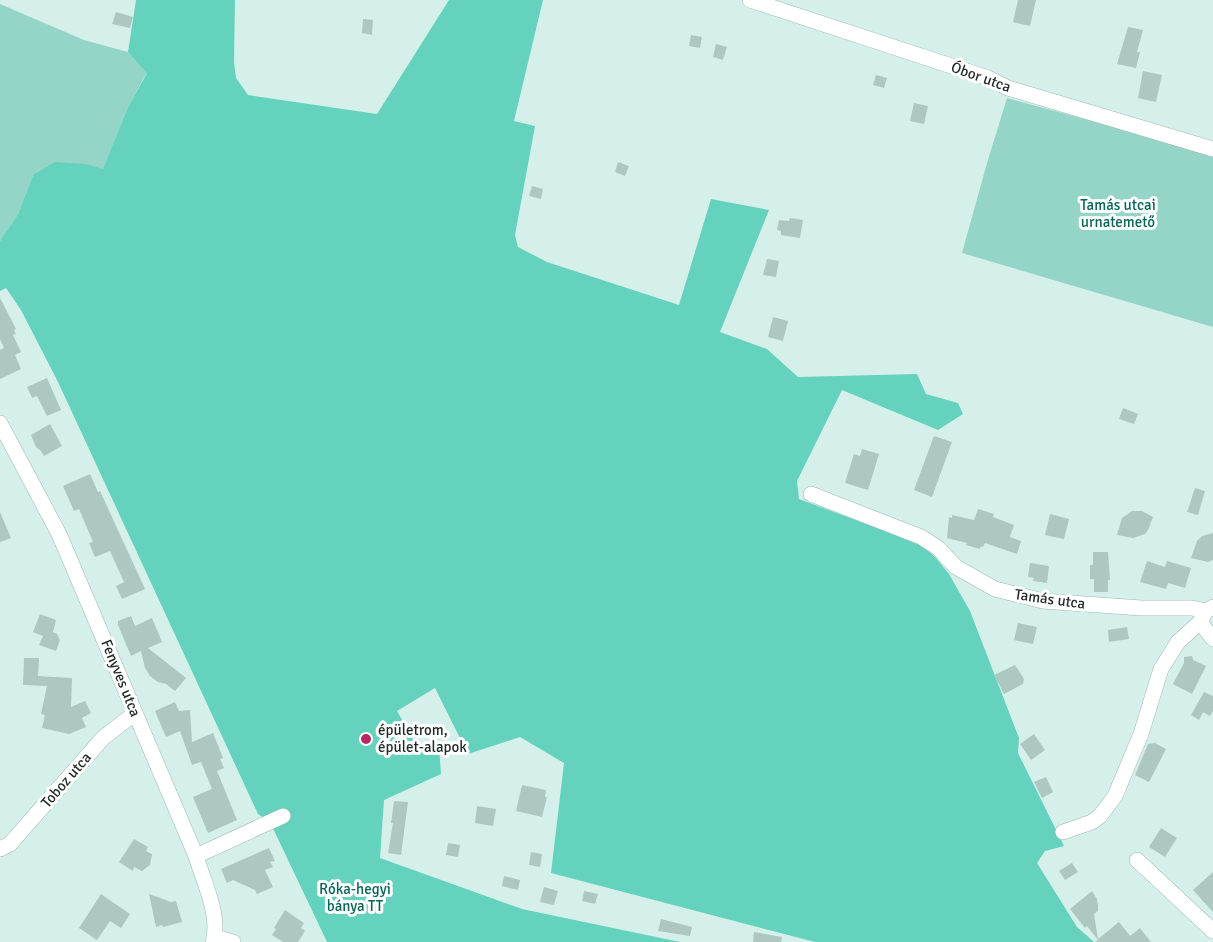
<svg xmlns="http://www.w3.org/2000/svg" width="1213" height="942" font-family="Signika,sans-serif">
  <rect width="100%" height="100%" fill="#d5f0ea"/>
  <g fill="#95d5c7">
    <polygon points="0,4 84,40 128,52 147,72 128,107 103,170 33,175 18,214 0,241"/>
    <polygon points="1007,98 1213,154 1213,327 962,253 987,163"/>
  </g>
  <polygon fill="#65d2bd" points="136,0 235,0 234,62 236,78 248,95 377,114 449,0 543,0 514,121 535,126 515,235 518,247 547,262 679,305 711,199 769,210 720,332 767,349 798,377 917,374 926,394 958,403 963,414 938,430 842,390 797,481 799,499 922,545 936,558 949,574 970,611 1019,738 1018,753 1064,846 1045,851 1037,863 1077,927 1094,942 815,942 551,873 564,763 520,737 468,754 435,688 397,711 417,746 439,747 441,774 384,800 380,858 522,909 680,942 327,942 270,822 258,814 58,382 21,310 6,288 0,291 0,241 18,214 33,175 55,162 85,164 103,169 128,107 147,73 128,52"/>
  <g fill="#adc8c2">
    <polygon points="1018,0 1036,0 1030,26 1013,22"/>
    <polygon points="116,12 133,17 130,28 112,24"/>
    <polygon points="363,19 373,20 372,35 362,33"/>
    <polygon points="1128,27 1143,30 1137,52 1140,52 1136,68 1117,64"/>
    <polygon points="691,35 702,37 700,48 689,46"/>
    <polygon points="716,44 727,47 723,60 713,57"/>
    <polygon points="1143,71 1162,75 1156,102 1138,98"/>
    <polygon points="876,75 887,78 884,88 873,85"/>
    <polygon points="914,103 928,106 924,124 910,121"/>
    <polygon points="618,162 629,166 625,176 615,172"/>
    <polygon points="532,186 543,189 541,199 529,196"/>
    <polygon points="790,218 803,220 800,238 781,235 781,231 777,230 779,220 789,221"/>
    <polygon points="767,259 779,261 776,277 763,275"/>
    <polygon points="0,298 16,329 14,330 16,334 13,335 21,352 15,355 21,369 0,379 0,350 4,348 0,339"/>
    <polygon points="773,317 788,321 783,341 768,337"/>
    <polygon points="47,378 61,410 47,416 37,396 32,398 27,387"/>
    <polygon points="1123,408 1138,414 1134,424 1119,419"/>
    <polygon points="50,424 62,446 44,456 41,451 36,447 31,435"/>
    <polygon points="934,436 952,442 932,497 914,490"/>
    <polygon points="862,449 879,454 868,490 845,483 854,454 860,456"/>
    <polygon points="90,474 98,492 100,491 145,589 122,599 116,586 124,582 110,551 95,557 89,543 93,542 79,509 74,511 63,486"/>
    <polygon points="1195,488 1205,491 1198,515 1187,512"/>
    <polygon points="978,509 994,514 993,517 1014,525 1010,537 1021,541 1017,554 985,543 983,547 981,546 980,549 966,545 967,543 947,538 949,517 952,518 952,515 974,520"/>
    <polygon points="1132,511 1142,511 1153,517 1148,530 1145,534 1133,538 1117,535 1122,518"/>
    <polygon points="0,512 11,538 0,542"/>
    <polygon points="1050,514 1069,519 1064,539 1045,535"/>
    <polygon points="1213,533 1213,560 1208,562 1191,558 1197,541 1202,536"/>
    <polygon points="1093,552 1108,552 1110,580 1108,580 1108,592 1094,592 1094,579 1090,579 1090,565 1093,565"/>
    <polygon points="1147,561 1165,567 1167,561 1191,568 1185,588 1168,583 1166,589 1140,582"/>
    <polygon points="1030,563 1049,566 1047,583 1033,581 1034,578 1028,577"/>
    <polygon points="40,614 56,620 53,632 57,634 60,640 56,651 39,645 43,636 33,632"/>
    <polygon points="131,616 135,626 152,618 162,642 148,648 186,678 175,691 166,684 158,682 150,676 145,668 141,651 131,656 118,625 118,621"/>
    <polygon points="1018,623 1037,627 1033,644 1014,640"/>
    <polygon points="1127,627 1129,639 1109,642 1108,630"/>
    <polygon points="1192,656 1193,660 1206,666 1192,694 1173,684 1184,663 1184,657"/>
    <polygon points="24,658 39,658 38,676 72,678 71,707 85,701 91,713 82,718 86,727 69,734 42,728 45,715 41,714 47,686 23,685"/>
    <polygon points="1015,665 1024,679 1023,684 1004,694 994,675"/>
    <polygon points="1204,692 1213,696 1213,711 1210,716 1203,712 1199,720 1191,715"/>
    <polygon points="175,702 179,711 190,710 192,742 213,733 223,758 220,759 224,768 217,771 237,820 208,833 193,797 212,789 201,762 192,765 180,731 166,737 155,711"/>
    <polygon points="1034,734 1045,750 1031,760 1020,744"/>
    <polygon points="1155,743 1166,749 1149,782 1135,775 1148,744"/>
    <polygon points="1046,777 1053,792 1042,798 1034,782"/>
    <polygon points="522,785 546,790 545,797 547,797 542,817 516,811"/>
    <polygon points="394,801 408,802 401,855 388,853 393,823 391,823"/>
    <polygon points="477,806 496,809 493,826 475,823"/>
    <polygon points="1161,828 1177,838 1165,857 1149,847"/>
    <polygon points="134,839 148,847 146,851 152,854 150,865 142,871 134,867 133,871 119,862"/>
    <polygon points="448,843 460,845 458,857 446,855"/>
    <polygon points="269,848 275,861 270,862 273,867 265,870 273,887 257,894 255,890 233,880 227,883 221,869"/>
    <polygon points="531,852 542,854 540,867 529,865"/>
    <polygon points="1072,863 1078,872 1065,880 1059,871"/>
    <polygon points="1213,872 1213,912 1193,890"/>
    <polygon points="504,876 520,880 518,890 502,886"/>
    <polygon points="544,887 558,891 554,905 540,902"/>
    <polygon points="584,891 598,894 595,904 582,901"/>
    <polygon points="1092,891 1097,899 1098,906 1098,911 1094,914 1098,939 1119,922 1130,936 1140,928 1151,942 1095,942 1098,940 1087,926 1085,928 1070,909"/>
    <polygon points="101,894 130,914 121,928 110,921 97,940 79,928"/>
    <polygon points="149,894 171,902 176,901 182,922 163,927 162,925 156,927"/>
    <polygon points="285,910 304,923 301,928 305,931 298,942 283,942 272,935 276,929 274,928"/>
    <polygon points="661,919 692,927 690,936 658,931"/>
    <polygon points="754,932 782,937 781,942 753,942"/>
  </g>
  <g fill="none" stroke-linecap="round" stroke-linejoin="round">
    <defs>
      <g id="minor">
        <polyline points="750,0 988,78 1008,88 1213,149"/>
        <path d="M0 423 59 534 196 856C203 881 221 915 213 942"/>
        <polyline points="811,494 921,537 938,548 956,567 995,589 1043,601 1141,608 1192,608 1206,611"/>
        <polyline points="1200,622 1213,639"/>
        <polyline points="1063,832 1092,822 1100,816 1115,796 1141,734 1161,669 1178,642 1200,622 1206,611 1213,607"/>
        <polyline points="0,849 10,844 103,738 135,713"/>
        <polyline points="196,856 283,816"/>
        <polyline points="1137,860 1213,931"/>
        <polyline points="215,937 233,942"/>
      </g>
    </defs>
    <use href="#minor" stroke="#9cb7b1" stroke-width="16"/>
    <use href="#minor" stroke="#fff" stroke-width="15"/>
  </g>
  <circle fill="#b32865" stroke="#fff" stroke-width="2" cx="366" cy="739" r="6"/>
  <g text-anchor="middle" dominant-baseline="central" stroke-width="6" stroke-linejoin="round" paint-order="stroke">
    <g font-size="15" fill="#1f2a27" stroke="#fff">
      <text transform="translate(981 77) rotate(20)">Óbor utca</text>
      <text transform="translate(1050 599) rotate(8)">Tamás utca</text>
      <text transform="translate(121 678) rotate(68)">Fenyves utca</text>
      <text transform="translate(66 780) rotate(-49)">Toboz utca</text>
    </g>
    <g font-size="15" fill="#086659" stroke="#fff">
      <text x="1118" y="205">Tamás utcai<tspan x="1118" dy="17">urnatemető</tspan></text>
      <text x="355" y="889">Róka-hegyi<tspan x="355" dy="17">bánya TT</tspan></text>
    </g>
    <g font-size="15" fill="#1f2a27" stroke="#fff" text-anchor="start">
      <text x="378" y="730">épületrom,<tspan x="378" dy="17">épület-alapok</tspan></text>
    </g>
  </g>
</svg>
